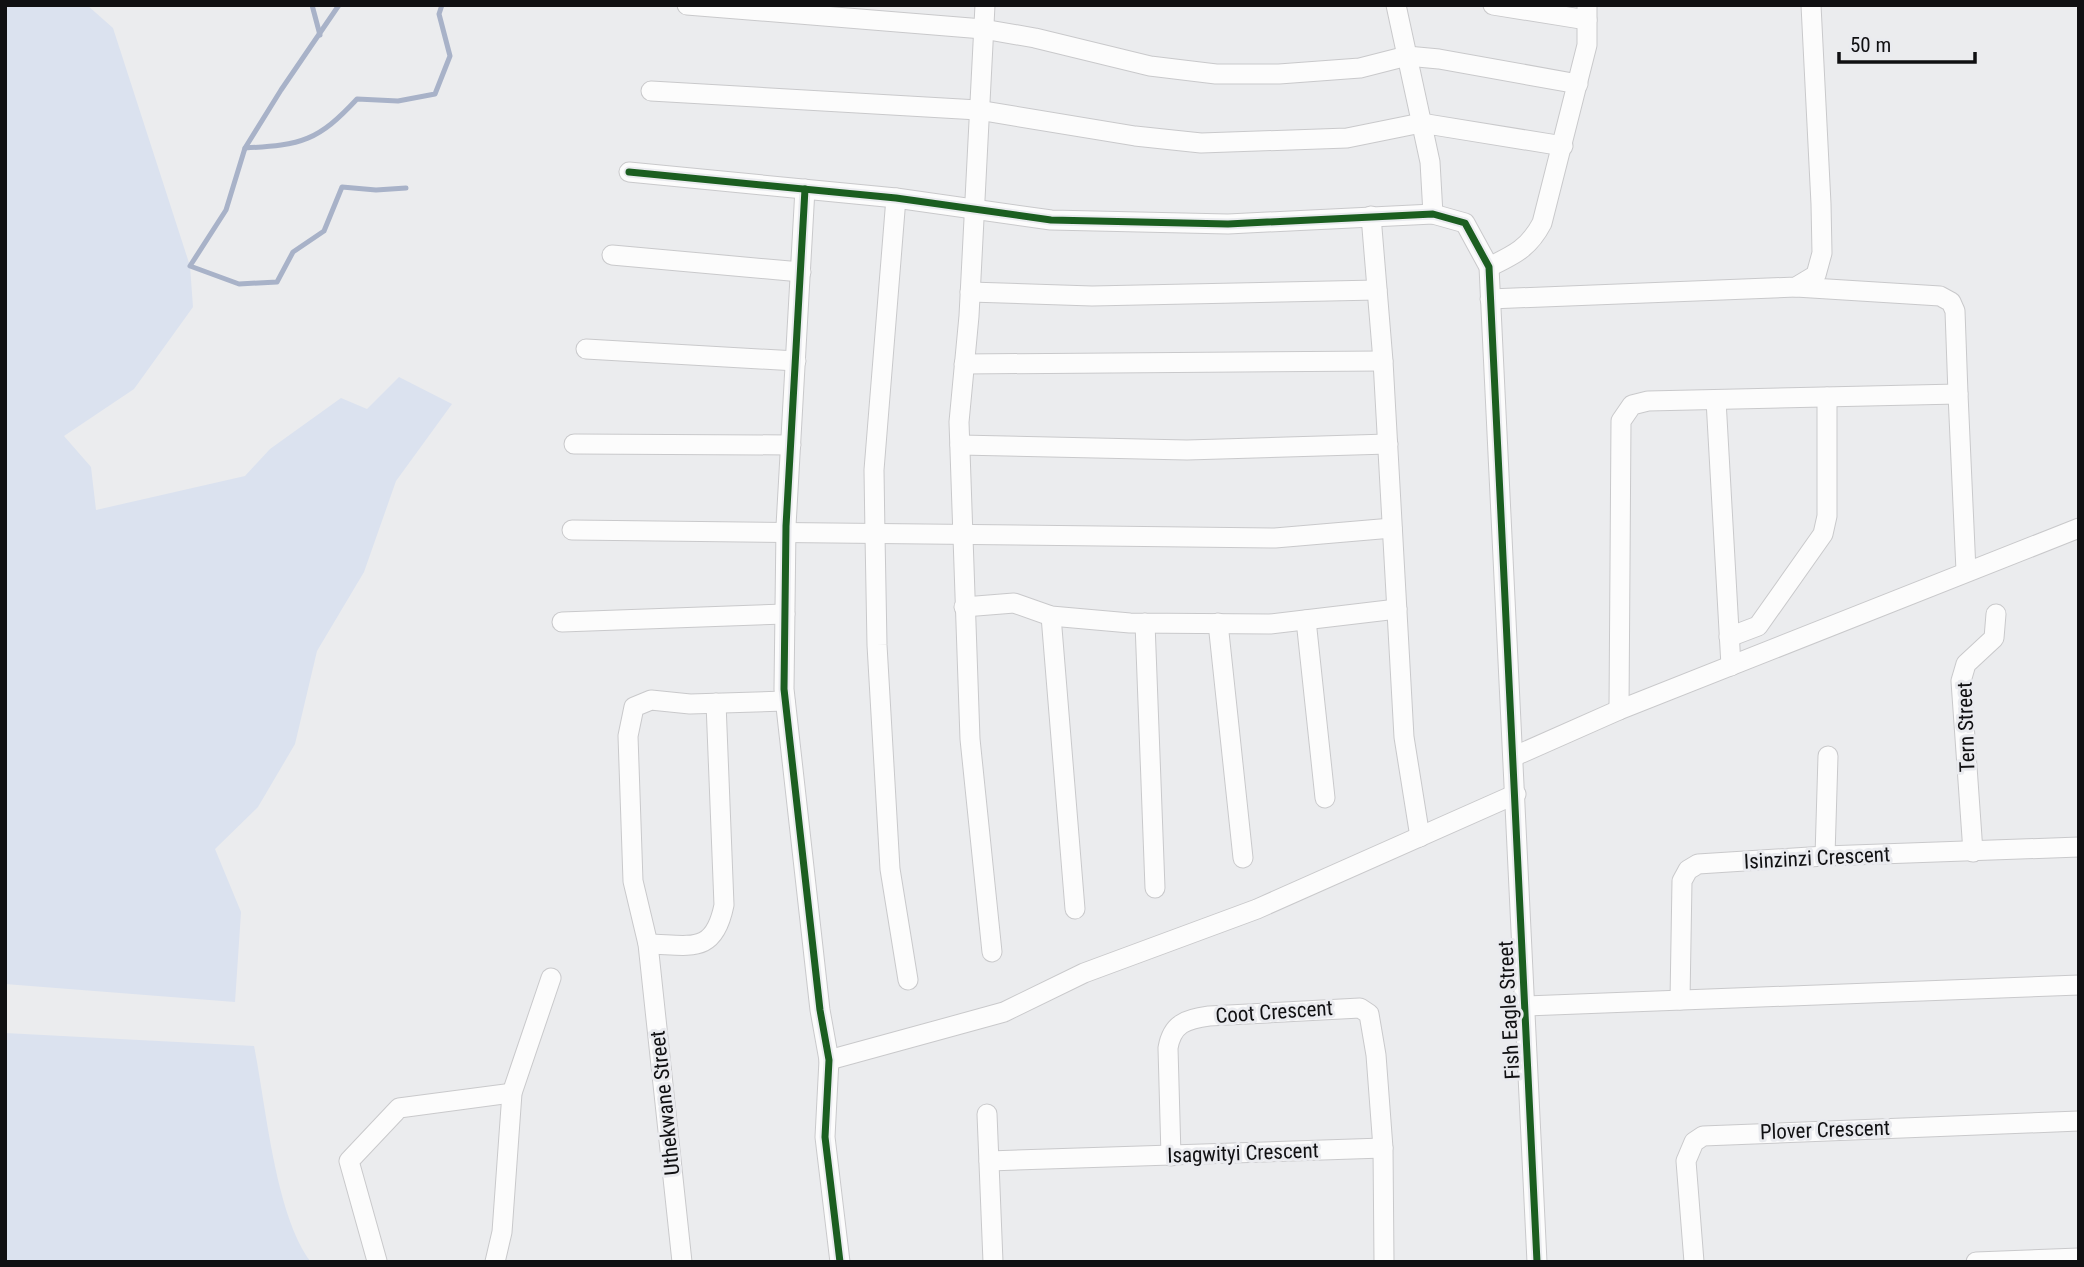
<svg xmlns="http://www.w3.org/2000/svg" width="2084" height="1267" font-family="'Roboto Condensed',sans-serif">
  <rect width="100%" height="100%" fill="#ebecee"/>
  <g fill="#dbe2ef">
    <polygon points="5,5 87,5 113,28 190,266 193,307 134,389 64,436 91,467 96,510 245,476 270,449 341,398 367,409 399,377 452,404 396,481 364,572 317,651 295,744 258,807 215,849 241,912 235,1002 5,984"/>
    <path d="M5 1033 254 1046C266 1105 275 1215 311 1262H5Z"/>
  </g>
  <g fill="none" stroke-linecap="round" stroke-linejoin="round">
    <g stroke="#a8b2c8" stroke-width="5">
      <polyline points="312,5 320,35"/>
      <polyline points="339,5 281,90 245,148 226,210 190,266 239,284 277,282 293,252 324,231 342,187 376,190 406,188"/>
      <path d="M245 148C302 145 318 141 357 99L398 101 435 94 450 56 439 14 442 5"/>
    </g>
    <defs>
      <g id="minor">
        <polyline points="687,5 983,29 1035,38 1150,66 1216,74 1279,74 1360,68 1407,56 1439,59 1578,84"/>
        <polyline points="985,5 969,316 959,422 970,739 992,952"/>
        <polyline points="1396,5 1430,162 1433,214"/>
        <polyline points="1493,5 1587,20"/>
        <polyline points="651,91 978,110 1135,136 1201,143 1347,138 1421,123 1563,146"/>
        <polyline points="629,172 896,198 1051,220 1228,224 1433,214 1465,223 1489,267 1537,1262"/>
        <polyline points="805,189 786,526 784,689 820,1010 829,1060 825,1137 840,1262"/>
        <polyline points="896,198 874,470 875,535 877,645 890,869 908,980"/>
        <polyline points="1371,216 1383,361 1404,737 1420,837"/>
        <polyline points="612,255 801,272"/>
        <path d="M1489 267C1514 255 1529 248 1542 223L1587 45V5"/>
        <polyline points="1796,287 1940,296 1951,302 1955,311 1958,394"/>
        <polyline points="970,292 1092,296 1377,290"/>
        <polyline points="1490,299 1796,287 1816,275 1822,253 1821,204 1811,5"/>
        <polyline points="586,349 796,361"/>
        <polyline points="964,364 1383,361"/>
        <polyline points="1716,400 1731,666"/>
        <polyline points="574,444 791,445"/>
        <polyline points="960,445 1187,450 1388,444"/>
        <polyline points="572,530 1275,538 1392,528"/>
        <polyline points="964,607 1014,603 1051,616 1130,623 1270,624 1397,609"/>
        <polyline points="1051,616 1075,909"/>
        <polyline points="1306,620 1325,798"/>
        <polyline points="562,622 785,614"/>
        <polyline points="1145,623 1155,888"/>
        <polyline points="1218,623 1243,858"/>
        <polyline points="1729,637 1758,626 1823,534 1827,516 1827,397"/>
        <polyline points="1619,710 1621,421 1632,405 1648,401 1958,394 1966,571"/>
        <polyline points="1515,756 1619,710 2079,528"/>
        <polyline points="1973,852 1961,681 1966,664 1994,638 1996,614"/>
        <polyline points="1825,856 1828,756"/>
        <path d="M648 944C691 945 714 955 724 905L716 703"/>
        <polyline points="1680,1000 1682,881 1688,870 1698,864 1825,856 2079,847"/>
        <polyline points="1526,1006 2079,985"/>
        <polyline points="829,1060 1004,1012 1084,973 1257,909 1516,794"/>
        <polyline points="987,1114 993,1262"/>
        <path d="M1171 1156 1168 1048C1172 1024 1186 1019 1209 1016L1360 1008 1369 1014 1376 1055 1383 1148 1384 1262"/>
        <polyline points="989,1161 1383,1148"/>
        <polyline points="377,1261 349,1161 399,1108 512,1093"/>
        <polyline points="495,1262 502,1232 512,1093 551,978"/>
        <polyline points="682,1262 648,944 633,881 628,736 634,707 651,700 690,704 785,701"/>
        <polyline points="1694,1262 1686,1161 1694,1142 1703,1136 2079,1121"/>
        <polyline points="1976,1262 2079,1258"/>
      </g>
    </defs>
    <use href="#minor" stroke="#c9c9cb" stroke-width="21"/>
    <use href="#minor" stroke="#fcfcfc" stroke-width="19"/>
    <defs>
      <g id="cycleway">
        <polyline points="629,172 896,198 1051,220 1228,224 1433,214 1465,223 1489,267 1537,1262"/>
        <polyline points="805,189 786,526 784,689 820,1010 829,1060 825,1137 840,1262"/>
      </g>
    </defs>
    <use href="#cycleway" stroke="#eaebef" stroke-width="11"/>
    <use href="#cycleway" stroke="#1b5e20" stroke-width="7"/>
  </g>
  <g text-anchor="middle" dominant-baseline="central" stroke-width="6" stroke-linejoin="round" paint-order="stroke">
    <g font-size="21" fill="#101012" stroke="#eaebef">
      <text transform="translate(1966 727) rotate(-92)">Tern Street</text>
      <text transform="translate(1817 858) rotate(-3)">Isinzinzi Crescent</text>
      <text transform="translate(1509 1010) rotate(-93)">Fish Eagle Street</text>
      <text transform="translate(1274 1012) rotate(-4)">Coot Crescent</text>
      <text transform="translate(665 1103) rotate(-96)">Uthekwane Street</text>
      <text transform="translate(1825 1130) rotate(-2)">Plover Crescent</text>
      <text transform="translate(1243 1153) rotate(-2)">Isagwityi Crescent</text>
    </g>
  </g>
  <rect width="2084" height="1267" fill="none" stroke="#101012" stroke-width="14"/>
  <path d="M1839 52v10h136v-10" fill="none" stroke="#101012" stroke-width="3.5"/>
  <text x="1850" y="52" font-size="21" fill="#101012" stroke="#eaebef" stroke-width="5" paint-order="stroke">50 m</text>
</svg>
